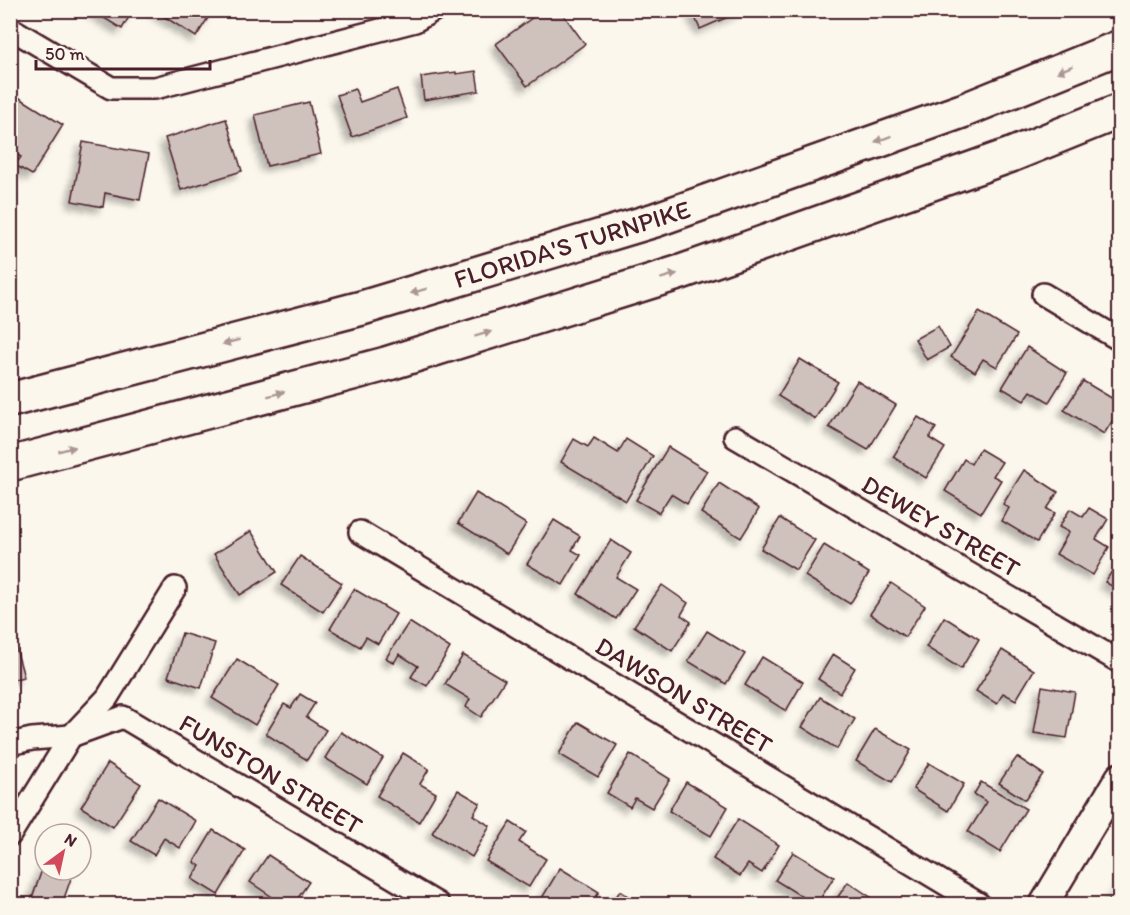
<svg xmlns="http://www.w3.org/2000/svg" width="1130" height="915" font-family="Itim,sans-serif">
  <defs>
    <filter id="shadow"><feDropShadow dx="-5.5" dy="5.5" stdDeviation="3" flood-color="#0004"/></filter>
  </defs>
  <rect width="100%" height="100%" fill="#fbf7ec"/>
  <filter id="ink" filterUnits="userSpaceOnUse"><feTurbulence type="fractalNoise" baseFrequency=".0167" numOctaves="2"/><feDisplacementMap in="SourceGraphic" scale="12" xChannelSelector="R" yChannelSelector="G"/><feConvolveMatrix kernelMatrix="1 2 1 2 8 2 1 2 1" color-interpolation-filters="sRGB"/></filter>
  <g filter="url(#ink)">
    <g fill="#cfc2bc" stroke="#4a1f2b" stroke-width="1.5" filter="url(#shadow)">
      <polygon points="91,10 133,10 122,29"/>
      <polygon points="154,10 213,10 196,37"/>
      <polygon points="543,10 560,10 585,44 527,86 496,44"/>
      <polygon points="692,10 744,10 700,29"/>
      <polygon points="476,71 479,91 424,100 421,77 456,72 456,74"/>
      <polygon points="355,89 360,102 397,89 407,118 352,137 337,95"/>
      <polygon points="12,93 63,125 32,175 15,165 21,157 10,150 10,96"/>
      <polygon points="309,102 321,154 267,166 255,115"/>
      <polygon points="226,119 242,171 181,190 165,138"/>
      <polygon points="83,142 149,154 140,200 105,193 103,207 72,201"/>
      <polygon points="979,312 1017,335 997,367 983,359 975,372 951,357"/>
      <polygon points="938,326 950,347 927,360 915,339"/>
      <polygon points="1027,347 1067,373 1049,402 1031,391 1024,401 1002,388"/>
      <polygon points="800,359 838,382 815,419 778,396"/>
      <polygon points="857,381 896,405 868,450 829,427"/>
      <polygon points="1083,381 1120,403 1120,409 1104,434 1064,410"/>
      <polygon points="918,417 936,428 929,438 945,448 926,478 893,457"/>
      <polygon points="594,438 618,453 626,439 653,456 626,501 561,462 574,439 588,447"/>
      <polygon points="668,447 707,471 687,504 671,494 659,513 636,500"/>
      <polygon points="980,449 1002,462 993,476 1001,480 981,513 945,491 964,459 971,464"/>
      <polygon points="1024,470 1058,492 1047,509 1055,513 1037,542 1002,521 1009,508 1003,504"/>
      <polygon points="719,483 759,509 741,538 701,513"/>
      <polygon points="476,493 526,524 507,554 458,523"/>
      <polygon points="1089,508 1108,519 1096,539 1109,547 1093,575 1056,554 1069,532 1059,527 1070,509 1083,517"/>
      <polygon points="780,518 815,540 796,570 761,549"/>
      <polygon points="554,520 580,536 572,550 581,555 563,585 527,564"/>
      <polygon points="251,531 277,572 240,595 214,554"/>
      <polygon points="611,540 631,553 616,577 636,589 616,619 578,594"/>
      <polygon points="824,545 869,573 850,604 805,576"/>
      <polygon points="300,556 342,583 323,612 281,585"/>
      <polygon points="1120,559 1120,591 1105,582"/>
      <polygon points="891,583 925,606 905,637 870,614"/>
      <polygon points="662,585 688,603 681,615 691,622 672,651 634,626"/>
      <polygon points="354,589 396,614 378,644 366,637 360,647 330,629"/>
      <polygon points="944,617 979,639 961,669 926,647"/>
      <polygon points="409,622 450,648 427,686 411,677 418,666 399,654 394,663 386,658"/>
      <polygon points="707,631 745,654 726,684 688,661"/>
      <polygon points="182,633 215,643 201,688 168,677"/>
      <polygon points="16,648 24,677 10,680 10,649"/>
      <polygon points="1002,650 1034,670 1016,700 1003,693 997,704 976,691"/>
      <polygon points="833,654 855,668 840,693 818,679"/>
      <polygon points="463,655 505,680 481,717 466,707 470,699 445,684"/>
      <polygon points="762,657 803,682 786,711 745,685"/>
      <polygon points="237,659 279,685 255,725 212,698"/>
      <polygon points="1042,686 1075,692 1067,738 1034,733"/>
      <polygon points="300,694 315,703 306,717 326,730 307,760 266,734 284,704 291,708"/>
      <polygon points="820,697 855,719 837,749 802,727"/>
      <polygon points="578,722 617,745 598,777 559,754"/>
      <polygon points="875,729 911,750 892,782 856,761"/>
      <polygon points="341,732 383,758 367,784 325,758"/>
      <polygon points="403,753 429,769 420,784 436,793 419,822 377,796"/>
      <polygon points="630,754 670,779 652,808 635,798 630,807 607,793"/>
      <polygon points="1017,757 1043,774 1025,800 999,783"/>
      <polygon points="108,763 141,784 113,827 81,807"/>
      <polygon points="929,763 964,784 948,811 913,789"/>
      <polygon points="686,782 728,807 711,836 669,811"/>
      <polygon points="981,782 1026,809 1000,852 968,832 987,802 974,794"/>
      <polygon points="458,790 480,803 473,815 490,826 472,857 432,833"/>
      <polygon points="158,798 196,821 180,848 164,838 154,855 131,841"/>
      <polygon points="738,819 779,845 762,873 748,864 740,876 713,859"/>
      <polygon points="510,822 526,832 519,842 546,859 529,887 486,861"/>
      <polygon points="213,830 245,850 218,895 192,879 200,866 194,862"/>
      <polygon points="793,852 834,877 817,904 814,904 775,880"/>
      <polygon points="268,855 309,882 294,904 283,904 250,882"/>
      <polygon points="45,861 45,870 74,870 62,904 30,904"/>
      <polygon points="560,868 599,892 592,904 553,904 542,898"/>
      <polygon points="848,882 881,904 833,904"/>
      <polygon points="1120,883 1120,904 1107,904"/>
      <polygon points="620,891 641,904 611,904"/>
    </g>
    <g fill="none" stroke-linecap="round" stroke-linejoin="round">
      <defs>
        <g id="minor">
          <polyline points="10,28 111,88 155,88 415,21 434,10"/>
          <polyline points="1043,294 1120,340"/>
          <polyline points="735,437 1120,662"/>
          <polyline points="360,532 979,904"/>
          <polyline points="10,744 32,739 71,736 123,717 438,904"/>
          <polyline points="10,835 71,736 107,698 175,588"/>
        </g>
        <polyline id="tertiary" points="1044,904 1120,777"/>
        <g id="motorway">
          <polyline points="10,400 362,308 655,220 962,111 1120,47"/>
          <polyline points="10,464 386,364 681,272 1011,155 1120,111"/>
        </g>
      </defs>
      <use href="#minor" stroke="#4a1f2b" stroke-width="26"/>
      <use href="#tertiary" stroke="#4a1f2b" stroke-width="32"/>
      <use href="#motorway" stroke="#4a1f2b" stroke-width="38"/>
      <use href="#minor" stroke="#fbf7ec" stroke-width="21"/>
      <use href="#tertiary" stroke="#fbf7ec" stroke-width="27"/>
      <use href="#motorway" stroke="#fbf7ec" stroke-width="33"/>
    </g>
    <defs><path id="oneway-solid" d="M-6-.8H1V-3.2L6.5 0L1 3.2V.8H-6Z" transform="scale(1.5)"/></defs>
    <g fill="#ab9695">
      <use href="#oneway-solid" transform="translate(1065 69) rotate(158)"/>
      <use href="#oneway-solid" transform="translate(883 139) rotate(160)"/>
      <use href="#oneway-solid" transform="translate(669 276) rotate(-17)"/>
      <use href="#oneway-solid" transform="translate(419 291) rotate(163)"/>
      <use href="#oneway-solid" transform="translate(483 334) rotate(-17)"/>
      <use href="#oneway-solid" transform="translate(231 342) rotate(165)"/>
      <use href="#oneway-solid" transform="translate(276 394) rotate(-15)"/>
      <use href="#oneway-solid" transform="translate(67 449) rotate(-15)"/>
    </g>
  </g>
  <g text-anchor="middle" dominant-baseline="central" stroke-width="4.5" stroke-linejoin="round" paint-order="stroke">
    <g font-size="26" fill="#4a1f2b" stroke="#fbf7ec">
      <text transform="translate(572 244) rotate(-17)">FLORIDA'S TURNPIKE</text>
      <text transform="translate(941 526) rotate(30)">DEWEY STREET</text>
      <text transform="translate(684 695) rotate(31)">DAWSON STREET</text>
      <text transform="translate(271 774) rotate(31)">FUNSTON STREET</text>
    </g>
  </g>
  <rect width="1130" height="915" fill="none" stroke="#fbf7ec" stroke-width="36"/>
  <rect x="18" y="18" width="1094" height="879" fill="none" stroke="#4a1f2b" stroke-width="2" filter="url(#ink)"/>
  <g transform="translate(63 852) rotate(33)"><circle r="28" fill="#fbf7ec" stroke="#b4a19f" stroke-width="1.5"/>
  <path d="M0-4.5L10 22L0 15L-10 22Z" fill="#d1495b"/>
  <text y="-9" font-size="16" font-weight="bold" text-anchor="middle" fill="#4a1f2b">N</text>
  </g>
  <path d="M36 60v9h174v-9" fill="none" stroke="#4a1f2b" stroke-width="3"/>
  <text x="45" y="60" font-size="18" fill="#4a1f2b" stroke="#fbf7ec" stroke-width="4.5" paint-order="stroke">50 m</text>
</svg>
